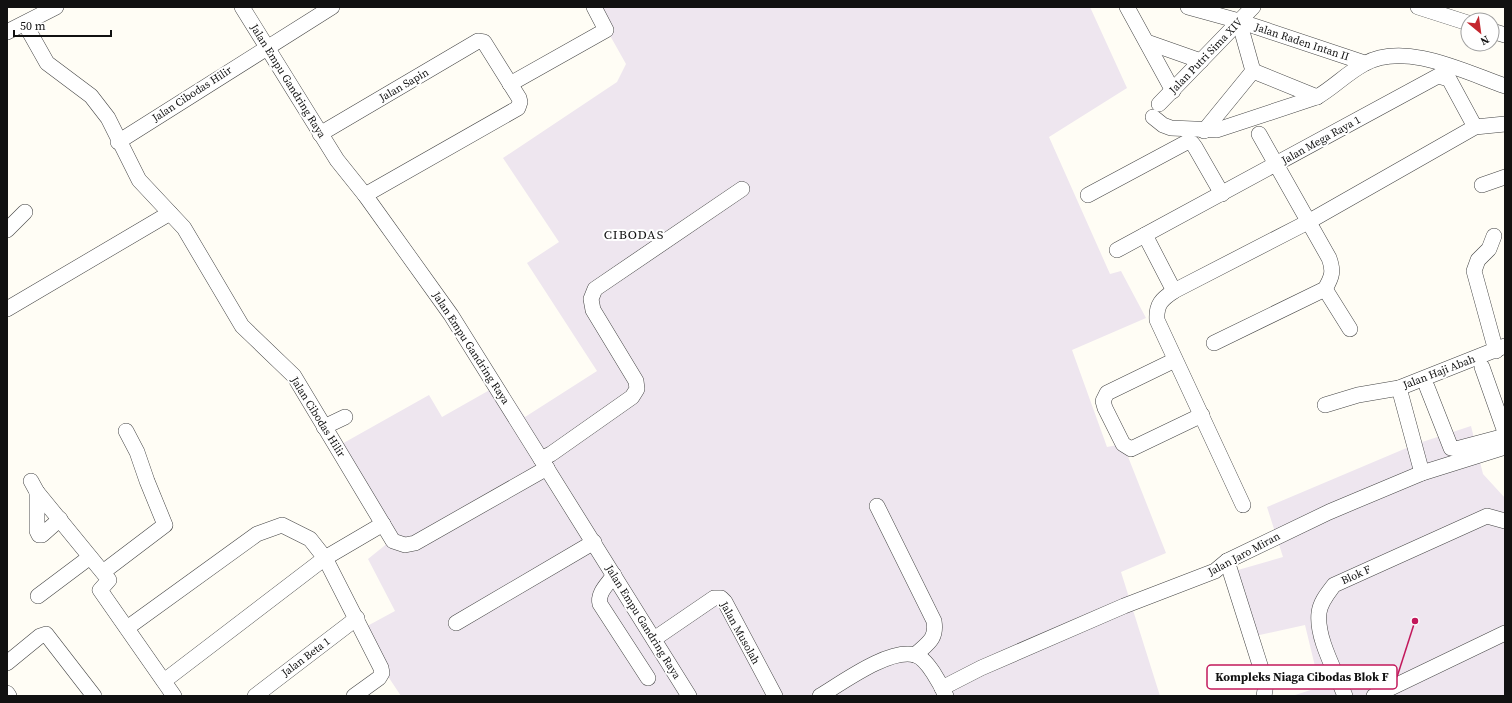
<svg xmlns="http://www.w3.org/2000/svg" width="1512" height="703" font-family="'Source Serif 4',serif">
  <rect width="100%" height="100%" fill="#fffdf5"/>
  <g fill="#eee6ef">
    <polygon points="594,7 1090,7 1127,88 1049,137 1110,274 1121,271 1146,318 1072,350 1107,447 1123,444 1166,553 1121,572 1160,696 401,696 358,631 395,611 368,559 394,538 340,445 429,395 442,417 502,383 525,417 597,371 527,263 559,242 503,158 617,82 626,64"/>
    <polygon points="1471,426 1483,474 1505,498 1505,696 1292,696 1320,687 1305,625 1246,638 1224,574 1283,557 1267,507 1416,444"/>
  </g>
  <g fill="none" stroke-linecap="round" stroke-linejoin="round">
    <defs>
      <g id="minor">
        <polyline points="242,7 337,160 365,195 451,315 689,696"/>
        <polyline points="1127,7 1173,91"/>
        <polyline points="1188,7 1239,21 1365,63"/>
        <polyline points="1418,7 1468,23"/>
        <polyline points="1239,21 1253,71"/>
        <polyline points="25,24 47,63 91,96 108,118 139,180 184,228 242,326 294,376 393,541 405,545 415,543 547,468"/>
        <polyline points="1492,31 1505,35"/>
        <polyline points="7,32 56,7"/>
        <polyline points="1147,42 1201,61"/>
        <polyline points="510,84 606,30 594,7"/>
        <polyline points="1159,104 1253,7"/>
        <path d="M1153 117 1163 125 1171 128 1217 130 1317 97C1334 87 1347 73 1364 64 1405 41 1465 72 1505 86"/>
        <polyline points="1204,131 1253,71 1317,97"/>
        <polyline points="320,134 478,41 484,42 519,98 520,102 518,108 365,195"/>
        <polyline points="118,142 332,7"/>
        <polyline points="1482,185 1505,177"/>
        <polyline points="1088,195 1187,142 1192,143 1195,147 1222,194"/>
        <polyline points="7,230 25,212"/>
        <polyline points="1145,235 1174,291"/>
        <polyline points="1494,236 1489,249 1478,260 1474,271 1496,351"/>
        <polyline points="1117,250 1438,76 1449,79 1475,127"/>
        <polyline points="1325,289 1350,329"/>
        <polyline points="7,309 170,213"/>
        <path d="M1214 343 1325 289C1332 277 1334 271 1329 258L1259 134"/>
        <polyline points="1175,360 1107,393 1103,401 1105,408 1123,444 1131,449 1202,415"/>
        <polyline points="1482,367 1505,432"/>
        <polyline points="1427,387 1451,448 1456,449 1505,436"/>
        <polyline points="1399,388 1422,473"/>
        <polyline points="1325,405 1358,395 1399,388 1505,346"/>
        <polyline points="324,427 345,417"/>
        <polyline points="541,459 551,454 632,397 637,389 636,381 593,310 591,299 595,289 742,189"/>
        <polyline points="31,481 37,492 109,580 100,590 174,696"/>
        <polyline points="37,492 37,531 39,535 42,535 60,519"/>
        <path d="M1243 505 1157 320C1156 304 1162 299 1174 291L1308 222 1475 127 1505 124"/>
        <path d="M877 506 934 621C937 639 928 643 915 655"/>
        <polyline points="1227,561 1266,684 1264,696"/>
        <polyline points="103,572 165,525 147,481 137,452 126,431"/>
        <path d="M614 575C608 584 597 593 600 604L648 678"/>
        <polyline points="38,596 90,557"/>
        <polyline points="456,623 594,542"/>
        <polyline points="127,628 257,534 282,525 310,539 325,558 381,668 382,673 379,678 354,696"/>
        <polyline points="654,639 714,598 721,598 725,602 775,696"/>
        <polyline points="7,663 40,636 46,634 94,696"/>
        <polyline points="164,681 325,558 383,524"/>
        <polyline points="942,688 981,668 1124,606 1215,571 1227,561 1329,512 1422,473 1505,447"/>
        <polyline points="7,693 9,696"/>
        <polyline points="255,696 357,618"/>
        <path d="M820 696C842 683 889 648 915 655 927 658 941 685 946 696"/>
        <path d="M1345 696C1336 672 1316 638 1319 613 1320 602 1328 593 1334 585L1487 516 1505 521"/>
        <polyline points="1374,696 1505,633"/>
      </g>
    </defs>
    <use href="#minor" stroke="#444" stroke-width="16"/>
    <use href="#minor" stroke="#fff" stroke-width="15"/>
  </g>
  <g text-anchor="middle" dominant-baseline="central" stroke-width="4" stroke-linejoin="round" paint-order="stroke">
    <g font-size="11" fill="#111" stroke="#fff">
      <text transform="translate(1302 42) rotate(18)">Jalan Raden Intan II</text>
      <text transform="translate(1206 56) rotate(-46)">Jalan Putri Sima XIV</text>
      <text transform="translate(288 81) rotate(58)">Jalan Empu Gandring Raya</text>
      <text transform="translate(404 85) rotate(-30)">Jalan Sapin</text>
      <text transform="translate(192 94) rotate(-33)">Jalan Cibodas Hilir</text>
      <text transform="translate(1321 140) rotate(-29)">Jalan Mega Raya 1</text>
      <text transform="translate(471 348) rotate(57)">Jalan Empu Gandring Raya</text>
      <text transform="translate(1439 372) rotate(-21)">Jalan Haji Abah</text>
      <text transform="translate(318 417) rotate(58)">Jalan Cibodas Hilir</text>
      <text transform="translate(1244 554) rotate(-28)">Jalan Jaro Miran</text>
      <text transform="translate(1356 575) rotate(-24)">Blok F</text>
      <text transform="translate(643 622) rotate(58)">Jalan Empu Gandring Raya</text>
      <text transform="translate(740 633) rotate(61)">Jalan Musolah</text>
      <text transform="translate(306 657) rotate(-37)">Jalan Beta 1</text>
    </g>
    <g font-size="13" letter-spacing="1" fill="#111" stroke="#fff">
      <text x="634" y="234">CIBODAS</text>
    </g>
  </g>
  <path fill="none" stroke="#c2185b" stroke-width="1.5" d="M1415 621L1397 677"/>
  <circle fill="#c2185b" stroke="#fff" stroke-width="1.5" cx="1415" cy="621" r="4"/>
  <rect fill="#fff" stroke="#c2185b" stroke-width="1.5" x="1207" y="665" width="190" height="24" rx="4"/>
  <g font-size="12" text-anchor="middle" font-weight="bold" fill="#111">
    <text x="1302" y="681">Kompleks Niaga Cibodas Blok F</text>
  </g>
  <rect width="1512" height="703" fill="none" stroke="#111111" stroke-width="16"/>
  <g transform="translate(1480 32) rotate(151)"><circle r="19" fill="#ffffff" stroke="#a0a0a0"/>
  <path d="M0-3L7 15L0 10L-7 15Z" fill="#c4262e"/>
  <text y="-6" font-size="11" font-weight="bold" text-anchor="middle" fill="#111111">N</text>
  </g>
  <path d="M14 30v6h97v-6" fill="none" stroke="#111111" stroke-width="2"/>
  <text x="20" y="30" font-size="12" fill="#111111" stroke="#ffffff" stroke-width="3" paint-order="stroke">50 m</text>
</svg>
